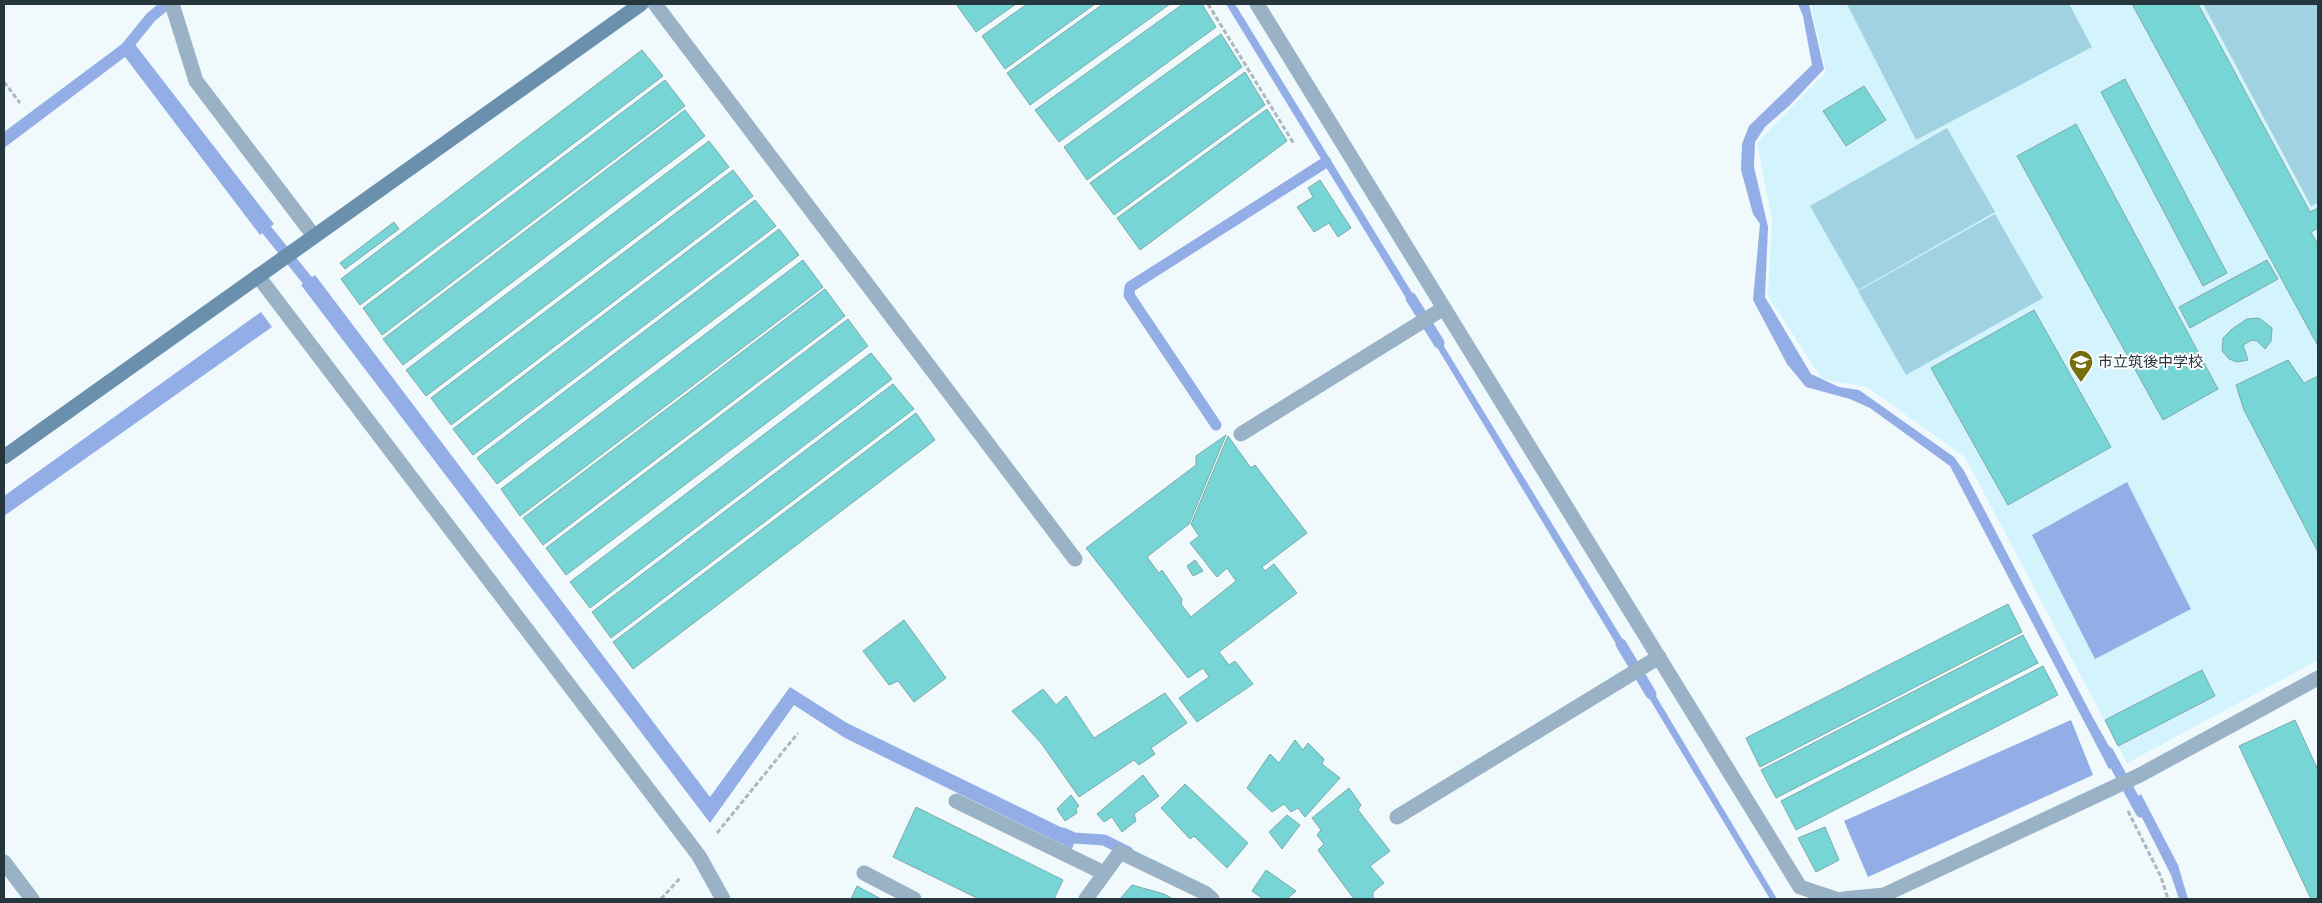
<svg xmlns="http://www.w3.org/2000/svg" width="2322" height="903" font-family="'DejaVu Sans','Noto Sans JP',sans-serif">
  <rect width="100%" height="100%" fill="#f0f9fc"/>
  <polygon fill="#d3f3fd" points="1811,4 2318,4 2318,660 2127,763 1965,457 1867,387 1822,379 1768,296 1772,219 1757,143 1826,72"/>
  <g fill="#a1d2e2">
    <polygon points="1847,4 2069,4 2092,47 1916,140"/>
    <polygon points="2203,4 2318,4 2318,203 2311,206"/>
    <polygon points="1947,128 1995,212 1858,290 1810,206"/>
    <polygon points="1995,214 2043,298 1906,375 1858,291"/>
  </g>
  <g fill="#93ade6">
    <polygon points="1226,4 1235,4 1422,309 1414,311"/>
    <polygon points="1798,4 1809,4 1824,69 1790,105 1765,127 1755,142 1754,167 1768,227 1765,297 1811,374 1839,387 1859,390 1954,457 1964,471 2092,716 2119,764 2109,769 1950,466 1870,408 1850,399 1806,387 1787,364 1753,300 1760,224 1753,214 1741,170 1742,144 1749,126 1812,65 1803,16"/>
    <polygon points="130,38 274,224 260,235 125,57 4,148 4,132"/>
    <polygon points="315,275 710,797 790,687 847,723 1077,835 1072,849 845,738 794,705 710,823 301,285"/>
    <polygon points="261,312 272,327 4,516 4,496"/>
    <polygon points="1434,330 1634,658 1624,657 1429,334"/>
    <polygon points="2127,482 2191,609 2095,659 2032,535"/>
    <polygon points="1647,681 1777,899 1770,899 1640,683"/>
    <polygon points="2071,720 2093,775 1868,877 1844,821"/>
    <polygon points="2141,794 2178,865 2188,899 2179,899 2171,875 2133,800"/>
  </g>
  <g fill="none" stroke-linecap="round" stroke-linejoin="round">
    <g stroke="#93ade6" stroke-width="11">
      <polyline points="125,49 151,17 167,4"/>
      <polyline points="257,218 316,291"/>
      <polyline points="1411,298 1439,343"/>
      <polyline points="1216,425 1129,295 1130,287 1326,162"/>
      <polyline points="1621,644 1651,694"/>
      <polyline points="2108,752 2141,812"/>
      <polyline points="1063,833 1074,838 1104,840 1128,852"/>
    </g>
  </g>
  <g fill="#78d5d6" stroke="#7caaaa">
    <polygon points="956,4 1016,4 976,32"/>
    <polygon points="1027,4 1095,4 1005,69 982,36"/>
    <polygon points="1103,4 1170,4 1030,105 1007,73"/>
    <polygon points="1183,4 1202,4 1216,27 1059,142 1035,110"/>
    <polygon points="2132,4 2198,4 2310,212 2318,208 2318,228 2311,232 2318,245 2318,346"/>
    <polygon points="1221,34 1242,67 1087,180 1064,147"/>
    <polygon points="642,50 663,76 360,305 341,279"/>
    <polygon points="1245,72 1265,105 1114,215 1090,183"/>
    <polygon points="2125,79 2227,273 2203,286 2101,92"/>
    <polygon points="665,80 685,106 382,335 363,308"/>
    <polygon points="1864,86 1886,120 1846,146 1823,111"/>
    <polygon points="1267,109 1287,141 1140,250 1117,218"/>
    <polygon points="685,110 705,136 403,365 383,339"/>
    <polygon points="2076,124 2218,389 2163,420 2017,156"/>
    <polygon points="709,141 729,167 426,396 406,370"/>
    <polygon points="733,170 753,196 451,425 431,398"/>
    <polygon points="1320,180 1351,228 1338,237 1329,223 1314,232 1297,207 1313,197 1308,188"/>
    <polygon points="755,200 776,226 473,455 453,429"/>
    <polygon points="394,222 399,229 345,269 340,263"/>
    <polygon points="779,229 799,255 497,484 477,458"/>
    <polygon points="803,260 823,287 520,516 501,489"/>
    <polygon points="2267,260 2278,279 2190,328 2179,307"/>
    <polygon points="825,289 845,316 543,545 523,518"/>
    <polygon points="2034,310 2111,447 2008,505 1931,368"/>
    <polygon points="2259,318 2272,328 2271,341 2265,349 2257,341 2252,340 2243,345 2248,360 2237,362 2229,359 2222,351 2223,338 2232,329 2247,319"/>
    <polygon points="848,319 868,346 566,575 546,548"/>
    <polygon points="871,353 892,379 590,608 570,582"/>
    <polygon points="2288,360 2304,383 2318,376 2318,552 2244,410 2236,385"/>
    <polygon points="893,384 914,409 611,638 592,612"/>
    <polygon points="916,413 935,440 633,669 613,642"/>
    <polygon points="1226,435 1189,524 1147,557 1159,573 1162,570 1182,599 1181,604 1191,617 1236,581 1227,568 1217,577 1190,543 1199,536 1191,524 1228,436 1251,468 1255,465 1307,533 1262,567 1265,571 1274,564 1297,593 1219,652 1229,665 1235,661 1253,684 1197,722 1179,698 1209,677 1203,668 1188,678 1086,548 1196,465 1196,456"/>
    <polygon points="1195,560 1203,571 1193,576 1187,566"/>
    <polygon points="2008,604 2022,632 1760,767 1746,738"/>
    <polygon points="904,620 946,678 914,702 898,681 889,685 863,651"/>
    <polygon points="2023,635 2038,663 1776,798 1761,770"/>
    <polygon points="2043,666 2058,695 1796,830 1781,801"/>
    <polygon points="2202,670 2215,696 2118,746 2105,720"/>
    <polygon points="1043,689 1056,705 1066,696 1094,738 1165,693 1187,723 1151,748 1155,754 1139,765 1134,760 1079,797 1041,743 1012,711"/>
    <polygon points="2295,720 2318,770 2318,899 2311,899 2239,746"/>
    <polygon points="1295,740 1303,750 1308,743 1324,759 1322,764 1340,778 1305,817 1298,808 1291,812 1284,804 1272,812 1247,788 1270,754 1279,763"/>
    <polygon points="1143,775 1159,796 1134,814 1136,821 1122,832 1112,817 1104,822 1097,814"/>
    <polygon points="1185,784 1248,843 1227,868 1194,836 1190,839 1161,808"/>
    <polygon points="1349,788 1361,805 1358,810 1390,851 1370,866 1384,883 1373,892 1373,899 1354,899 1318,850 1324,844 1317,835 1321,830 1312,818"/>
    <polygon points="1071,795 1079,806 1076,809 1077,813 1065,821 1057,809"/>
    <polygon points="916,807 1063,880 1054,899 979,899 893,857"/>
    <polygon points="1287,815 1300,825 1282,849 1269,832"/>
    <polygon points="1825,827 1839,860 1816,872 1798,838"/>
    <polygon points="1266,870 1296,891 1287,899 1263,899 1252,891"/>
    <polygon points="1132,885 1164,894 1173,899 1120,899"/>
    <polygon points="857,886 881,899 851,899"/>
  </g>
  <g fill="none" stroke-linecap="round" stroke-linejoin="round">
    <g stroke="#acb8bc" stroke-width="3" stroke-dasharray="5 2.5" stroke-linecap="butt">
      <polyline points="1208,4 1294,144"/>
      <polyline points="4,82 20,103"/>
      <polyline points="2128,811 2161,877 2168,899"/>
      <polyline points="717,833 798,733"/>
      <polyline points="661,899 681,877"/>
    </g>
    <g stroke="#99b2c6" stroke-width="15">
      <polyline points="956,801 1104,873"/>
      <polyline points="864,873 914,899"/>
    </g>
    <g stroke="#99b2c6" stroke-width="15">
      <polyline points="172,4 196,81 314,236"/>
      <polyline points="655,4 1075,559"/>
      <polyline points="1257,4 1800,887 1836,899"/>
      <polyline points="258,276 699,856 723,899"/>
      <polyline points="1241,434 1444,308"/>
      <polyline points="1397,817 1659,657"/>
      <polyline points="4,862 32,899"/>
      <polyline points="1086,899 1120,852 1205,893 1212,899"/>
      <polyline points="1843,899 1884,895 2140,775 2318,678"/>
    </g>
    <polyline stroke="#6b90ad" stroke-width="15" points="4,457 641,4"/>
  </g>
  <defs>
    <symbol id="school-pin" viewBox="-11 -11 22 30"><path d="M0 17L-7.5 6A9.5 9.5 0 1 1 7.5 6Z" fill="#766e0c" stroke="#fff"/><path d="M0-5L7-2L0 1L-7-2ZM-4 1L0 2.5L4 1V4Q0 6-4 4Z" fill="#fff"/></symbol>
  </defs>
  <g fill-rule="evenodd">
    <use href="#school-pin" x="2067" y="348" width="28" height="38"/>
  </g>
  <g text-anchor="middle" dominant-baseline="central" stroke-width="4" stroke-linejoin="round" paint-order="stroke">
    <g font-size="15" fill="#25363c" stroke="#fff" text-anchor="start">
      <text x="2098" y="362">市立筑後中学校</text>
    </g>
  </g>
  <rect width="2322" height="903" fill="none" stroke="#25363c" stroke-width="10"/>
</svg>
